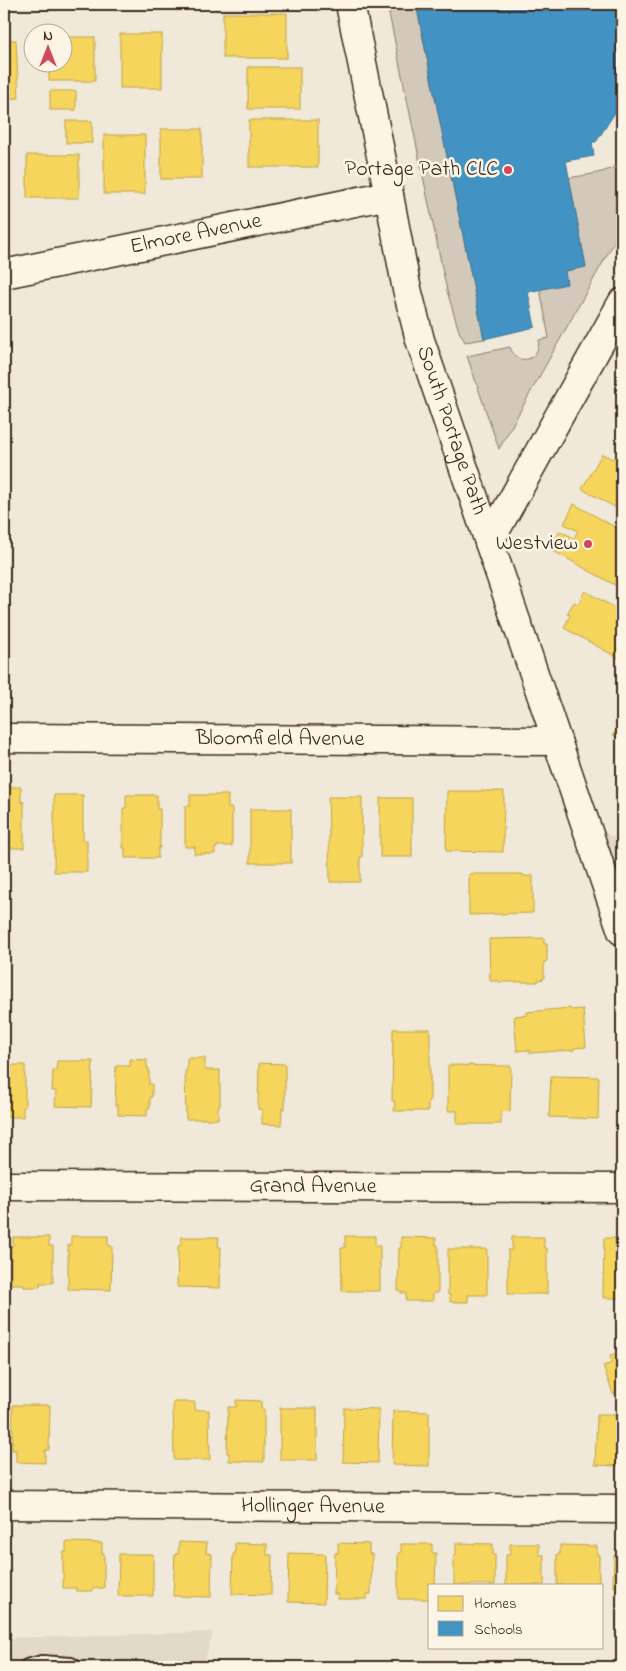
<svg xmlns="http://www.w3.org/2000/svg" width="626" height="1671" font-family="'Indie Flower',sans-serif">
  <rect width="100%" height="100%" fill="#f0e9d9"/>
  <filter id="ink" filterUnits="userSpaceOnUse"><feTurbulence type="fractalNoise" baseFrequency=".02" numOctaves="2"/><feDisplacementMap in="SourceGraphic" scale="10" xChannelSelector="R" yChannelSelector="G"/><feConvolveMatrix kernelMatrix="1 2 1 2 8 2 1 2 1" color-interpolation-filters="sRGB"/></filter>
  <g filter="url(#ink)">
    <g fill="#e1d9c9">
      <polygon points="584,821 622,842 622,931"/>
      <polygon points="213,1632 203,1667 4,1667 4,1638"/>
    </g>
    <g fill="#d2c9ba" stroke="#867a6c">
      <polygon points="387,4 422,4 423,8 417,9 484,339 465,342 459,331 447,291"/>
      <path d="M622 160V228L499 449 467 356 510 347C516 366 539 363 539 340L549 338 540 289 566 284 565 271 586 267 569 178C583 175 615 173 622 160Z"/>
    </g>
    <g fill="#f6d55c" stroke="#bea249">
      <rect x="223" y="13" width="64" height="45"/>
      <rect x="120" y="34" width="42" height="54"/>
      <polygon points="62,37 95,37 95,81 49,81 49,62 62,62"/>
      <polygon points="4,40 16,40 19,98 4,99"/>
      <rect x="248" y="67" width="52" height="42"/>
      <rect x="50" y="91" width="26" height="19"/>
      <rect x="249" y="120" width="69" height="47"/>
      <rect x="66" y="121" width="26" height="22"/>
      <rect x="161" y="129" width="41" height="50"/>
      <rect x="104" y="135" width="41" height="59"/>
      <rect x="27" y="155" width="52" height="43"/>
      <rect x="4" y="166" width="5" height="42"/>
      <polygon points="602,454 613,459 614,457 622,462 622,511 582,489"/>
      <polygon points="574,504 622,531 622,589 550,549 560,531 574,538 578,531 564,524"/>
      <polygon points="585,591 622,612 622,660 564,628 570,615 567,614 574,602 578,604"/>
      <polygon points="622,718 622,741 613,735"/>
      <polygon points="4,787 21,787 21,802 24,802 24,848 5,848 5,858"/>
      <polygon points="447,791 504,791 503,852 446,851"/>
      <polygon points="54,795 83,795 83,840 87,840 87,872 54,872"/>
      <polygon points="126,795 157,795 157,809 160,809 160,848 158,848 158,858 125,858 125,848 123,848 123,808 126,808"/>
      <polygon points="190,795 228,795 228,808 232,808 232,846 217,846 217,848 215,848 215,854 194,854 195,847 185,847 185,806 190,806"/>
      <polygon points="328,797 362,797 362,857 360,857 360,882 330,882"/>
      <rect x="380" y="798" width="32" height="59"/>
      <rect x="250" y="809" width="41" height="54"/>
      <polygon points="469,874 523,874 523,876 533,876 533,913 469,915"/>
      <polygon points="544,938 544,944 547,944 547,961 544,962 544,979 538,980 538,982 499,982 499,981 490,981 489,939"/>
      <polygon points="570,1008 571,1010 583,1009 586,1047 574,1048 574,1050 530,1053 530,1050 517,1051 514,1016 527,1015 527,1012"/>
      <polygon points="393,1029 430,1029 430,1101 428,1101 428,1111 394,1111 395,1101 392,1101"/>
      <polygon points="187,1058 205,1058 205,1070 220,1070 220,1106 218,1106 218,1119 186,1119 185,1071 187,1071"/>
      <polygon points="130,1059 147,1060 147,1068 149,1068 149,1084 152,1084 152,1097 150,1097 150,1108 147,1108 147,1116 118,1115 118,1105 115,1105 116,1066 130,1066"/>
      <polygon points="57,1061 93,1061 91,1107 55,1106 56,1091 52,1091 53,1070 56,1070"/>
      <polygon points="259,1063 285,1064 285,1109 282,1108 281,1125 262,1124 262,1109 258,1109"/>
      <polygon points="4,1065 25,1065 25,1107 23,1107 23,1117 4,1117"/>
      <polygon points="448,1065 511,1066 510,1112 501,1111 501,1124 457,1124 457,1111 448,1111"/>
      <polygon points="551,1076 599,1077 598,1119 549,1117"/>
      <polygon points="71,1236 108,1236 108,1246 112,1246 111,1290 68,1289 68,1245 71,1245"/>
      <polygon points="345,1236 375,1236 375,1246 380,1246 380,1291 342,1291 341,1248 345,1248"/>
      <polygon points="13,1237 49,1237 49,1246 53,1246 53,1283 40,1283 40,1287 24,1287 24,1284 11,1284 11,1246 13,1246"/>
      <polygon points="181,1237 219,1237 218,1247 221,1247 220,1288 177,1287 178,1246 181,1246"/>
      <polygon points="401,1237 436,1238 436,1245 438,1245 438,1293 433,1293 433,1301 406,1301 406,1293 401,1293 401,1291 398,1291 399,1248 401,1248"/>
      <polygon points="512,1237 544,1237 544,1248 547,1248 547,1294 508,1294 508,1250 512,1250"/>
      <polygon points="604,1238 622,1238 622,1298 603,1298"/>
      <polygon points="448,1249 487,1249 487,1295 468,1295 468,1302 450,1302 450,1295 448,1295"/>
      <polygon points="622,1348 622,1391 613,1394 603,1366 612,1363 610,1356 617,1353 617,1350"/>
      <polygon points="236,1400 261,1401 261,1409 264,1409 264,1462 229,1461 229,1453 227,1453 228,1407 236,1407"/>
      <polygon points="173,1402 195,1402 195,1410 209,1410 210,1460 174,1460"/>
      <polygon points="13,1405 50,1405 49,1450 45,1450 45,1463 16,1462 16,1450 12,1450"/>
      <rect x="280" y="1408" width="37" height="52"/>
      <polygon points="344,1408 379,1409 378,1463 343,1462"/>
      <polygon points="393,1411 429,1412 429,1466 392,1465"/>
      <polygon points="597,1415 622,1415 622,1466 595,1465"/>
      <polygon points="66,1542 102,1543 102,1553 104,1553 104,1588 93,1588 93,1591 76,1591 76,1588 63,1588 63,1552 66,1552"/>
      <polygon points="179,1542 207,1543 206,1553 212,1554 211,1597 173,1596 175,1554 178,1554"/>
      <polygon points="235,1543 267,1544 267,1555 272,1555 271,1595 232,1594 233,1554 235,1554"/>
      <polygon points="338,1543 369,1544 369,1554 372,1554 371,1594 367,1594 367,1599 338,1599 338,1594 334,1594 335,1553 338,1553"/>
      <polygon points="456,1543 493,1544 493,1555 495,1555 495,1585 454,1585 454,1555 456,1555"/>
      <polygon points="401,1544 432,1544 432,1553 436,1553 435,1585 430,1585 430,1599 398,1599 398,1553 401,1553"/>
      <polygon points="510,1544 539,1544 539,1555 544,1555 544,1585 506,1585 506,1555 510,1555"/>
      <polygon points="619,1544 622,1544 622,1596 619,1596 619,1586 613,1586 614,1555 619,1555"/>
      <polygon points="560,1545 597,1546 597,1555 599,1555 599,1585 557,1585 557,1554 560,1554"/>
      <polygon points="289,1553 325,1554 324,1603 288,1602"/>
      <polygon points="119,1554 153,1554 153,1596 118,1596"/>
    </g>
    <polygon fill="#4393c3" stroke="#417492" points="422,4 622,4 622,106 616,107 616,111 596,142 592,142 594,156 566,161 586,267 565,271 567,284 528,292 535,327 484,339 417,8 423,8"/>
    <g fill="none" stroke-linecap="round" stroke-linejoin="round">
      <defs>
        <g id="service">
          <polyline points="42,1663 71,1665 74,1667"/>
          <polyline points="27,1667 42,1663 47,1667"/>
        </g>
        <g id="minor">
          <path id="s1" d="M4 274 389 195"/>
          <polyline points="489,542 622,303"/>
          <path id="s2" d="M4 738 557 741"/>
          <path id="s3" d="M4 1186 622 1188"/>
          <path id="s4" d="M4 1505 622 1509"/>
        </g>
        <g id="secondary">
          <path id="s5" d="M350 4 389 195 406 285 420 340 622 931"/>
        </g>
      </defs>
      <use href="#service" stroke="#3b2a1e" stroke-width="18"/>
      <use href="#minor" stroke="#3b2a1e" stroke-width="31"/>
      <use href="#secondary" stroke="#3b2a1e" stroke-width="31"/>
      <use href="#service" stroke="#fcf5e5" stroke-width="14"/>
      <use href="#minor" stroke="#fcf5e5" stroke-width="28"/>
      <use href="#secondary" stroke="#fcf5e5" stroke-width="28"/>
    </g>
  </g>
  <g fill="#d1495b" stroke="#fcf5e5" stroke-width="2">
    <circle cx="508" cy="170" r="5"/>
    <circle cx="588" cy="544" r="5"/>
  </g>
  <g text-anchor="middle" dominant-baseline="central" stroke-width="5" stroke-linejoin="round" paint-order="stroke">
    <g font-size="22" fill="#3b2a1e" stroke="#fcf5e5" text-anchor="end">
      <text x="498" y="170">Portage Path CLC</text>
      <text x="578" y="544">Westview</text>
    </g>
    <g font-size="22" fill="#3b2a1e" stroke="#fcf5e5">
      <text stroke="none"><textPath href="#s1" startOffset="196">Elmore Avenue</textPath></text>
      <text stroke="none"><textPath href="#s5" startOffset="439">South Portage Path</textPath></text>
      <text stroke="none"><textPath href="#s2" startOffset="276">Bloomfield Avenue</textPath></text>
      <text stroke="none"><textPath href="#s3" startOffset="309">Grand Avenue</textPath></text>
      <text stroke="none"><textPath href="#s4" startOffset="309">Hollinger Avenue</textPath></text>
    </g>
  </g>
  <rect width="626" height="1671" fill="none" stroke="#fcf5e5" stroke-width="20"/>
  <rect x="10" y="10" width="606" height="1651" fill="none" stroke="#3b2a1e" stroke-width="2" filter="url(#ink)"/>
  <rect x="428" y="1584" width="175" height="65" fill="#fcf5e5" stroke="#afa495"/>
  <rect x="438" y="1596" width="25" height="15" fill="#f6d55c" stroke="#afa495"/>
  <text x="474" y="1608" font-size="15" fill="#3b2a1e">Homes</text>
  <rect x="438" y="1621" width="25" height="15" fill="#4393c3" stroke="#afa495"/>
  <text x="474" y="1634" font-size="15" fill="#3b2a1e">Schools</text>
  <g transform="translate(48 48)"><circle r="24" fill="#fcf5e5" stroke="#afa495"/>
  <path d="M0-4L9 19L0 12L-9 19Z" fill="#d1495b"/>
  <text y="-8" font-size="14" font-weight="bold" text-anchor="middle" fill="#3b2a1e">N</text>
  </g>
</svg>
